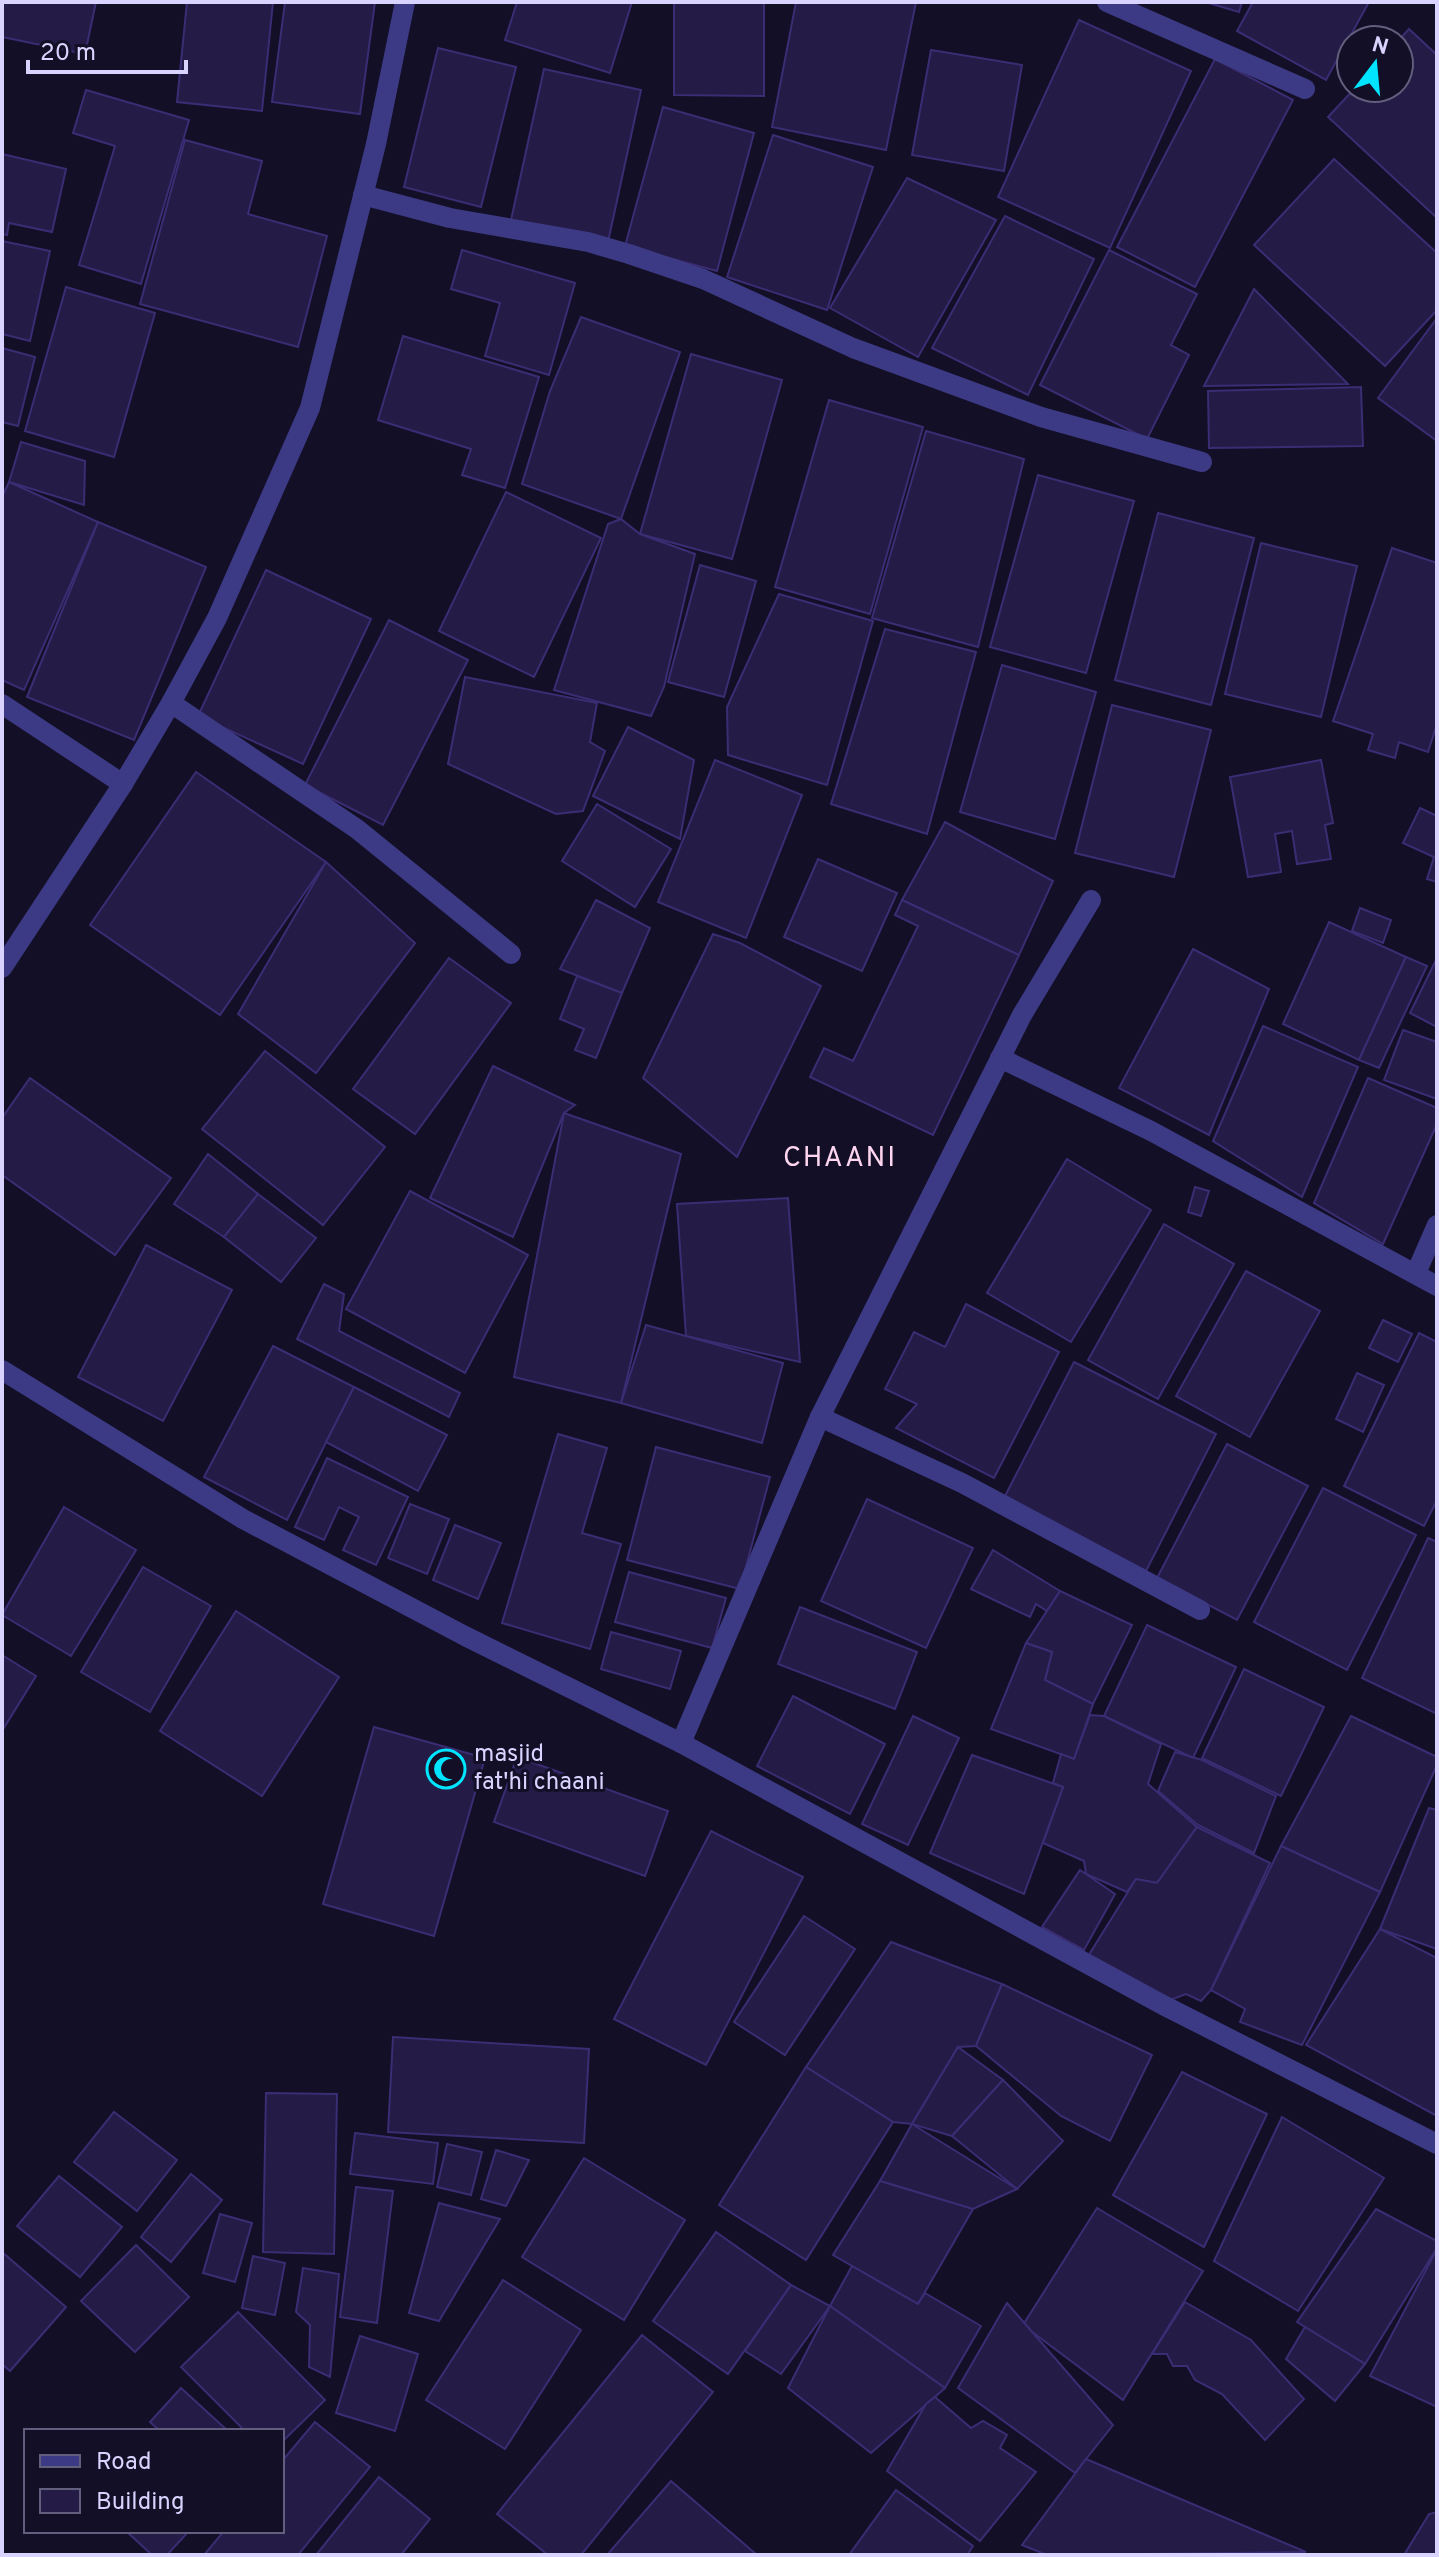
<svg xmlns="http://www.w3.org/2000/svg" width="1439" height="2557" font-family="Overpass,sans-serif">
  <rect width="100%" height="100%" fill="#130f26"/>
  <g fill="#241b47" stroke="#3b2d73" stroke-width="2">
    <polygon points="2,2 96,2 85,54 2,37"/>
    <polygon points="187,2 273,2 262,111 177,102"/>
    <polygon points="285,2 375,2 360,114 272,102"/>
    <polygon points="517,2 632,2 610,73 505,40"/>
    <polygon points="674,2 764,2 764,96 674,95"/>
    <polygon points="796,2 916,2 886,150 772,127"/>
    <polygon points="1205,2 1242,2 1239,12"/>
    <polygon points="1253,2 1369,2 1326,80 1237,31"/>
    <polygon points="1079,20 1191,71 1110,248 998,197"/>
    <polygon points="1409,29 1437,55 1437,218 1328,117 1355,88 1399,88 1399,40"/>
    <polygon points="438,48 516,67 481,207 404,187"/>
    <polygon points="931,50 1022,65 1004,171 912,155"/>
    <polygon points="1215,59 1293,100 1195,287 1117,247"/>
    <polygon points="544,69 641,90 608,242 511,220"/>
    <polygon points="86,90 189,120 141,284 79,265 115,146 73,133"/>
    <polygon points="663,107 754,133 717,271 625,246"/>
    <polygon points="773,135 873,167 827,310 727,277"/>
    <polygon points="185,140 262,161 248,214 327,236 298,347 140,304"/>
    <polygon points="2,154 66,169 52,232 9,223 7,235 2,234"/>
    <polygon points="1334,159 1437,253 1437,310 1385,366 1254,245"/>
    <polygon points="907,178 996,220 918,357 830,308"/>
    <polygon points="1005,216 1094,259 1028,395 932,348"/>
    <polygon points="2,241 50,251 30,341 2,334"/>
    <polygon points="462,250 575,283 549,375 485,356 500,303 451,289"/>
    <polygon points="1109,250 1197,294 1171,345 1189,355 1147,439 1040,385"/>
    <polygon points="66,287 155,313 114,457 25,431"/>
    <polygon points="1254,289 1348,384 1204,386"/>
    <polygon points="581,317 680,352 621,519 522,484 550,391"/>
    <polygon points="1437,318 1437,441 1378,398"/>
    <polygon points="403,336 539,377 505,488 462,475 471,449 378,420"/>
    <polygon points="2,348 35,357 18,426 2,422"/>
    <polygon points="691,354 782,380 732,559 640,534"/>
    <polygon points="1361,387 1363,446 1209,448 1208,391"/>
    <polygon points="829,400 923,427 870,614 775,587"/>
    <polygon points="926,431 1024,459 978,647 872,618"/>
    <polygon points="21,442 85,461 84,505 9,482"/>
    <polygon points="1038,475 1134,501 1086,673 990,647"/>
    <polygon points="9,482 98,522 24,690 2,680 2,497"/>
    <polygon points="506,492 601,538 534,677 439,631"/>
    <polygon points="1158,513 1254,538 1211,705 1115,680"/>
    <polygon points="621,519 640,534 695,554 664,687 651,716 554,690 608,524"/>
    <polygon points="98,522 206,567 134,740 27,697"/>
    <polygon points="1261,543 1357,566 1321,717 1225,694"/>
    <polygon points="1392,548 1437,563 1437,724 1428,752 1399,742 1395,758 1368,750 1373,734 1333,721"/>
    <polygon points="700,565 756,581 724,697 668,682"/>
    <polygon points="266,570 371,619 303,764 198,716"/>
    <polygon points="779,594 873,621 827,785 728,755 727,707"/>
    <polygon points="389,620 468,660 383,825 305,785"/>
    <polygon points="885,629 976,652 927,834 831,804"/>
    <polygon points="1002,665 1096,692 1055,839 960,812"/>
    <polygon points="465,677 597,703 590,742 605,751 583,811 556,814 448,764"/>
    <polygon points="1112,705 1211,730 1174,877 1075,853"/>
    <polygon points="628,727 694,760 680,839 593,796"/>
    <polygon points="715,760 802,795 746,938 658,902"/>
    <polygon points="1321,760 1333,823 1325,825 1331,859 1297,864 1292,831 1275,834 1281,872 1248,877 1230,777"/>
    <polygon points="196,772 326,862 220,1015 90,925"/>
    <polygon points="597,804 671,849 635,907 562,861"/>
    <polygon points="1420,808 1437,816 1437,882 1427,879 1434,857 1403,843"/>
    <polygon points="945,822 1053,881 1019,955 902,900"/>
    <polygon points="818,859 897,893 862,971 784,937"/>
    <polygon points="326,862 415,943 316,1073 238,1014"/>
    <polygon points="596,900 650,928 622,993 560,969"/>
    <polygon points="902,900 1019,955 933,1135 810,1077 824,1048 853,1061 918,926 895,915"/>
    <polygon points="1360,908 1391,920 1383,943 1352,931"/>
    <polygon points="1329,922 1406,957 1359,1060 1283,1024"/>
    <polygon points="713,934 740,943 821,986 737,1157 643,1078"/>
    <polygon points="1193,949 1269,989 1209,1135 1119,1088"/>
    <polygon points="1406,957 1427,966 1379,1068 1359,1060"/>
    <polygon points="449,958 511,1003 415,1134 353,1089"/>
    <polygon points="1437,958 1437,1027 1410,1013"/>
    <polygon points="577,976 622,993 596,1058 575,1050 584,1029 560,1019"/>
    <polygon points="1263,1026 1358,1067 1302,1197 1213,1141"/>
    <polygon points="1403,1030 1437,1042 1437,1099 1384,1080"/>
    <polygon points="265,1051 385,1147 323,1225 202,1129"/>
    <polygon points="493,1066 575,1105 564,1113 513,1237 430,1198"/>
    <polygon points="30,1078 171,1178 115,1255 2,1175 2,1118"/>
    <polygon points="1368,1078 1437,1108 1437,1124 1383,1244 1314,1203"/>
    <polygon points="564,1113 681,1154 621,1403 514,1377"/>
    <polygon points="208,1154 258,1194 224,1237 174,1204"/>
    <polygon points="1067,1159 1151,1210 1071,1342 987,1293"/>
    <polygon points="1195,1187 1209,1191 1201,1216 1188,1212"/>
    <polygon points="410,1191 528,1255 465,1373 346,1309"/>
    <polygon points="258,1194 316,1238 281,1282 224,1237"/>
    <polygon points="788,1198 800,1362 686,1336 677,1204"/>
    <polygon points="1164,1224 1234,1264 1158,1399 1088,1360"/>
    <polygon points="146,1245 232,1290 163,1421 78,1377"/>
    <polygon points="1246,1271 1320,1311 1250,1437 1176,1396"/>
    <polygon points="324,1284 344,1294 339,1331 460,1393 449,1417 297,1339"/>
    <polygon points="966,1304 1059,1352 994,1478 896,1428 917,1404 885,1389 914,1332 945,1347"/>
    <polygon points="1383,1320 1412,1334 1398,1362 1369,1348"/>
    <polygon points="646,1325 783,1363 762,1443 621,1403"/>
    <polygon points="1419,1333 1437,1342 1437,1500 1424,1526 1344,1486"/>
    <polygon points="273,1346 354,1387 287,1520 204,1477"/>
    <polygon points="1074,1362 1216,1434 1146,1571 1004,1498"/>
    <polygon points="1357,1373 1384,1385 1363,1432 1336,1419"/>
    <polygon points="354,1387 447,1435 418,1491 326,1442"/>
    <polygon points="558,1434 607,1448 582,1533 621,1544 590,1649 502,1623"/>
    <polygon points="1227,1444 1308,1486 1237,1620 1157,1578"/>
    <polygon points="656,1447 770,1477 740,1589 627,1560"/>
    <polygon points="327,1458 408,1497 376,1565 343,1550 359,1517 339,1507 324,1540 295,1527"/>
    <polygon points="1323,1488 1416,1535 1347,1670 1254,1622"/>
    <polygon points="867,1499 973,1548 926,1648 821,1601"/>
    <polygon points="410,1504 449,1519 427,1574 388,1558"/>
    <polygon points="64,1507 136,1550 71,1656 2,1615"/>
    <polygon points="455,1525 501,1543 478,1599 433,1580"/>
    <polygon points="1428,1538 1437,1542 1437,1714 1362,1678"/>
    <polygon points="993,1550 1060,1591 1047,1611 1036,1604 1030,1617 971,1589"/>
    <polygon points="143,1567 211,1606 150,1712 81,1672"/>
    <polygon points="629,1572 726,1598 712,1648 615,1622"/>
    <polygon points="1060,1591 1132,1625 1093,1704 1045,1680 1052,1652 1026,1643"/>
    <polygon points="800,1607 917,1652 895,1709 778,1664"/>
    <polygon points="236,1611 339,1677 262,1796 160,1731"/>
    <polygon points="1147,1625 1236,1667 1193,1758 1104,1716"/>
    <polygon points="611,1632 681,1651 670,1689 601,1669"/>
    <polygon points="1026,1643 1052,1652 1045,1680 1093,1704 1074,1759 991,1729"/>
    <polygon points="2,1655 36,1676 2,1731"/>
    <polygon points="1244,1669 1324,1707 1281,1796 1202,1758"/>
    <polygon points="793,1696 885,1744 850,1814 757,1766"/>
    <polygon points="1090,1715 1104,1716 1161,1744 1148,1784 1197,1827 1157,1883 1136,1879 1127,1892 1086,1874 1084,1861 1043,1843 1063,1787 1053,1783 1061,1754 1074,1759"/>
    <polygon points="913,1716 959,1738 908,1845 862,1824"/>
    <polygon points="1351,1716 1437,1757 1437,1765 1380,1892 1281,1846"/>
    <polygon points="374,1727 485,1758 434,1936 323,1904"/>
    <polygon points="1175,1752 1202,1760 1276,1796 1254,1853 1198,1825 1158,1791"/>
    <polygon points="972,1755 1063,1787 1024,1894 930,1853"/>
    <polygon points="517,1757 668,1811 645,1876 494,1822"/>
    <polygon points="1429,1808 1437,1810 1437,1949 1380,1929"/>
    <polygon points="1197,1827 1270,1863 1211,1990 1201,2001 1186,1994 1162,2003 1087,1958 1136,1879 1157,1883"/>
    <polygon points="711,1831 803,1877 706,2065 614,2019"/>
    <polygon points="1281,1846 1380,1892 1302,2045 1240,2022 1245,2009 1211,1990"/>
    <polygon points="1080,1870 1115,1894 1084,1950 1042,1927"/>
    <polygon points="804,1916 855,1949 785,2055 734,2022"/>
    <polygon points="1380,1929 1437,1958 1437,2116 1306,2045"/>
    <polygon points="891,1942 1002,1984 976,2046 958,2047 912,2124 893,2122 806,2067"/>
    <polygon points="1002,1984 1152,2055 1110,2141 1061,2116 976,2046"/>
    <polygon points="393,2037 589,2049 584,2143 388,2132"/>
    <polygon points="958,2047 1003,2080 952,2136 912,2124"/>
    <polygon points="806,2067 893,2122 806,2260 719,2205"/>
    <polygon points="1182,2072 1267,2114 1204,2247 1113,2195"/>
    <polygon points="1003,2080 1063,2141 1017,2189 952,2136"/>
    <polygon points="266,2093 337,2094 334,2254 263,2252"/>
    <polygon points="114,2112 177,2160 137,2211 74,2162"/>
    <polygon points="1282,2117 1384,2178 1298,2311 1214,2261"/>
    <polygon points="912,2124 1017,2189 973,2209 880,2181"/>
    <polygon points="355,2133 438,2143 433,2184 350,2174"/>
    <polygon points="447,2144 482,2152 471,2195 437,2187"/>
    <polygon points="496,2150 529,2160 506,2206 481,2199"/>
    <polygon points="584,2158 685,2220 624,2320 522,2257"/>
    <polygon points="191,2174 222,2200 171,2262 141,2237"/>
    <polygon points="59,2176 122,2227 80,2277 17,2226"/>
    <polygon points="880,2181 973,2209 918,2304 833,2255"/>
    <polygon points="356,2187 393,2191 377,2323 340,2317"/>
    <polygon points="439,2203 500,2219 439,2321 409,2313"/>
    <polygon points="1097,2208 1203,2271 1123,2400 1023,2325"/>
    <polygon points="1376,2209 1437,2241 1437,2248 1365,2364 1297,2322"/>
    <polygon points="220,2214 252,2223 235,2282 203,2273"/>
    <polygon points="716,2232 791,2285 728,2374 653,2321"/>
    <polygon points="136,2245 189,2297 135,2352 81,2301"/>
    <polygon points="1437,2249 1437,2407 1370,2376"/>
    <polygon points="2,2252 66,2307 10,2371 2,2364"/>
    <polygon points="253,2256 285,2263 275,2315 242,2308"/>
    <polygon points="852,2266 918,2304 925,2293 981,2326 945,2388 830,2306"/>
    <polygon points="303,2268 339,2274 330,2377 309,2367 310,2325 296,2312"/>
    <polygon points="503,2280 581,2330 505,2449 426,2400"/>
    <polygon points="791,2285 830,2306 781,2374 745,2351"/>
    <polygon points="1185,2302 1251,2340 1304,2399 1265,2440 1222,2394 1195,2380 1187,2366 1173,2366 1167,2354 1152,2354"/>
    <polygon points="1007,2303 1113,2425 1075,2473 958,2388"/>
    <polygon points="830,2306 945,2388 871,2453 788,2388"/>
    <polygon points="238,2312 325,2400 282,2442 282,2431 245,2431 181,2367"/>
    <polygon points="1305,2327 1365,2364 1335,2401 1286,2359"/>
    <polygon points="642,2335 713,2392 581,2555 548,2555 497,2514"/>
    <polygon points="360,2336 418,2354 395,2431 336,2413"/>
    <polygon points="181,2388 228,2431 160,2431 150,2422"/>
    <polygon points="935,2397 971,2428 983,2421 1007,2435 1000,2448 1036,2472 980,2541 887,2471 926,2404"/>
    <polygon points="315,2422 370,2467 298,2555 204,2555 224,2531 282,2531 282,2461"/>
    <polygon points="1086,2459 1306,2552 1047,2555 1022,2545"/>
    <polygon points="379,2477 430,2519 401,2555 316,2555"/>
    <polygon points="671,2481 757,2555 607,2555"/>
    <polygon points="896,2490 973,2546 967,2555 849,2555"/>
    <polygon points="1437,2512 1437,2555 1404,2555 1429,2514"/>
    <polygon points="126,2531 189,2531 167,2555 152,2555"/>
  </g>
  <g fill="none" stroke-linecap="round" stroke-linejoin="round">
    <g stroke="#3d3a85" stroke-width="20">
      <polyline points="1107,2 1305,89"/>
      <polyline points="363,195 450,218 588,242 629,254 703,279 853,348 1041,417 1202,462"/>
      <polyline points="171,703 357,829 511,954"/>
      <polyline points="2,704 123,784"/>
      <polyline points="2,968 123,784 171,703 217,618 310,408 376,144 405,2"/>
      <polyline points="1000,1058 1151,1131 1437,1286"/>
      <polyline points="1416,1273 1437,1225"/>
      <polyline points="2,1370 243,1519 465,1636 681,1743 1163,2005 1437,2144"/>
      <polyline points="820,1417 962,1483 1200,1610"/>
      <polyline points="681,1743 820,1417 1022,1015 1091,900"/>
    </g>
  </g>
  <defs>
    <symbol id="mosque-ring" viewBox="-11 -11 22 22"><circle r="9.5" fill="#130f26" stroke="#00e5ff" stroke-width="1.5"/><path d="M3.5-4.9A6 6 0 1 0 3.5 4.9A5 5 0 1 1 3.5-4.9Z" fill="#00e5ff"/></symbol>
  </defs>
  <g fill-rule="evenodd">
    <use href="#mosque-ring" x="424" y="1747" width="44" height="44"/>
  </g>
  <g text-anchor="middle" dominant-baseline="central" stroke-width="6" stroke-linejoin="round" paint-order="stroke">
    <g font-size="24" fill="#d9d4ff" stroke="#130f26" text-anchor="start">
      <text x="474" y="1755">masjid<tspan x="474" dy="28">fat'hi chaani</tspan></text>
    </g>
    <g font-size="28" letter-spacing="2" fill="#ffd6f0" stroke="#130f26">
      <text x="840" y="1159">CHAANI</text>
    </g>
  </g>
  <rect width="1439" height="2557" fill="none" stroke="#d9d4ff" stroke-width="8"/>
  <rect x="24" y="2429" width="260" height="104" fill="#130f26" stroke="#625e7d" stroke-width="2"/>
  <rect x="40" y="2455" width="40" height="12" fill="#3d3a85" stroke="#625e7d" stroke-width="2"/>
  <text x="96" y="2469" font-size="24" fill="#d9d4ff">Road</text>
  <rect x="40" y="2489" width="40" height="24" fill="#241b47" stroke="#625e7d" stroke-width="2"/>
  <text x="96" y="2509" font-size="24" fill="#d9d4ff">Building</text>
  <g transform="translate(1375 64) rotate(16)"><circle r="38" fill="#130f26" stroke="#625e7d" stroke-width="2"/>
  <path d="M0-6L14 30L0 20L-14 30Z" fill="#00e5ff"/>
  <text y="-12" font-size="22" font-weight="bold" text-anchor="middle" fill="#d9d4ff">N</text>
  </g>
  <path d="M28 60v12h158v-12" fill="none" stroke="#d9d4ff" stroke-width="4"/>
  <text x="40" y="60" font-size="24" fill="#d9d4ff" stroke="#130f26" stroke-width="6" paint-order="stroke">20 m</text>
</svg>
